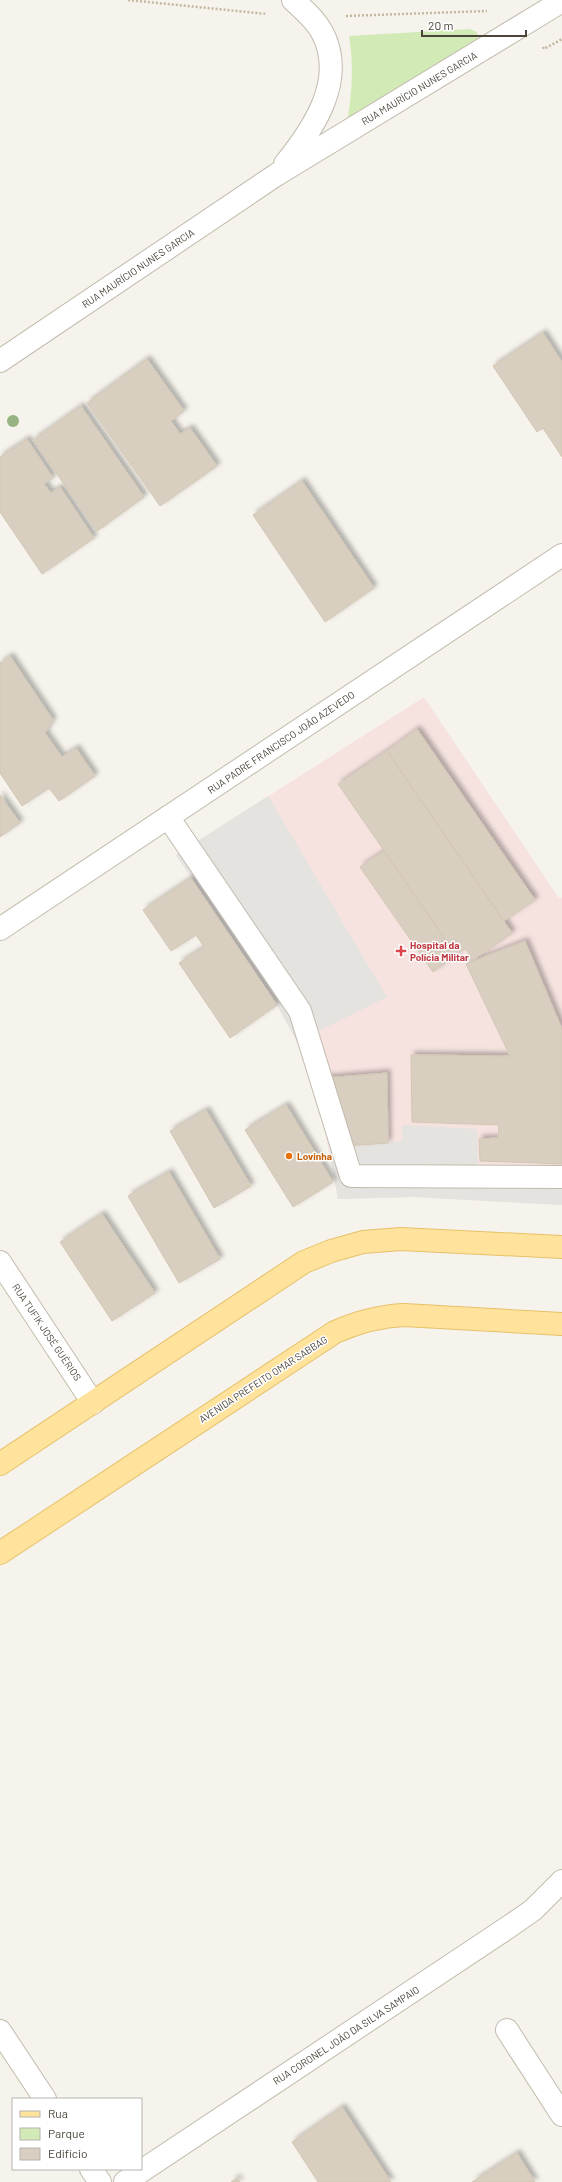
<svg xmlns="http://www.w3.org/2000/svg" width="562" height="2182" font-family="Barlow,sans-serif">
  <defs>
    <filter id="shadow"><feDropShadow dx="3.5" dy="-3.5" stdDeviation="2" flood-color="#0004"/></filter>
  </defs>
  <rect width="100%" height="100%" fill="#f6f3ec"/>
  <polygon fill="#f6e3e0" points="424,697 558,897 562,898 562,1205 414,1197 338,1199 314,1073 277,1005 176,855"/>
  <path fill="#d2eab5" d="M470 29 477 32 478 38 347 123C352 93 354 66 349 36Z"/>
  <g fill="#e5e3e0">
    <polygon points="268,796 387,997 297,1042 277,1005 176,855"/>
    <polygon points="402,1125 477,1129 478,1166 562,1168 562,1205 414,1197 338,1199 329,1150 402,1141"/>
  </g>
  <g fill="#d8cfc1" stroke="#d3c7b4" filter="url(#shadow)">
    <polygon points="543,333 562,362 562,457 543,428 537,432 493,366"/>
    <polygon points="147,359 184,411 171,421 180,434 190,428 217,466 160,506 87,403"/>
    <polygon points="81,406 144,497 97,531 33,440"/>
    <polygon points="27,439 53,478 44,484 51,493 60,487 94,538 42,574 0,512 0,457"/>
    <polygon points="302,481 374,588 325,622 253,515"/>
    <polygon points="10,656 53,720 45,733 62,757 76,748 95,776 59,801 49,788 22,806 0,773 0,663"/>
    <polygon points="417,729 535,900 504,921 387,751"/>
    <polygon points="387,751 512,933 473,960 465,948 433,972 421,955 445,939 338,784"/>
    <polygon points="0,795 20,823 0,837"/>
    <polygon points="384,851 445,939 421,955 360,867"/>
    <polygon points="191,878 277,1005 230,1038 179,963 204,947 196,935 171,951 143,910"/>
    <polygon points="525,941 562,1029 562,1164 480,1161 479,1139 498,1138 499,1125 412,1122 411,1055 510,1056 466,964"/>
    <polygon points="387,1073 388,1143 347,1146 325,1078"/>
    <polygon points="286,1105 333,1182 293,1207 245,1130"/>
    <polygon points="206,1110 251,1186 214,1208 170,1131"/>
    <polygon points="169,1172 220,1259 179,1283 128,1196"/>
    <polygon points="102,1214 155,1293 112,1321 60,1242"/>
    <polygon points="342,2107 391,2182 318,2182 292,2142"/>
    <polygon points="517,2153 535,2182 472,2182"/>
    <polygon points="237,2178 240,2182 231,2182"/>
  </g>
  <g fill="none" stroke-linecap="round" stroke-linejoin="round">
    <defs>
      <g id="minor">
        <path d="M285 164C314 128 347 79 322 32 315 19 304 10 293 0"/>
        <polyline points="0,361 276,175 562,1"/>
        <polyline points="168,817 300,1011 351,1176 562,1177"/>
        <polyline points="0,929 562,555"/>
        <polyline points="0,1262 93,1403"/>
        <polyline points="507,2030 562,2115"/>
        <polyline points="0,2031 45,2099"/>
        <polyline points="91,2169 100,2182"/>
        <polyline points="125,2182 507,1928 533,1910 562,1881"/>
      </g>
      <g id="major">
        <polyline points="0,1464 304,1262 331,1251 363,1242 401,1239 562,1247"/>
        <path d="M0 1553 335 1332C358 1322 379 1316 404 1315L562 1324"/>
      </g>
    </defs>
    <use href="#minor" stroke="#c2bbae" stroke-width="24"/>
    <use href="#major" stroke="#e6c16a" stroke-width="24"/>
    <g stroke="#c4b79f" stroke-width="2.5" stroke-dasharray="2 2" stroke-linecap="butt">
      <polyline points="128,0 267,14"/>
      <polyline points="346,16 487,11"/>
      <polyline points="543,47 544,49 562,39"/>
    </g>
    <use href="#minor" stroke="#fff" stroke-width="22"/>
    <use href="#major" stroke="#ffe39c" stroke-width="22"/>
  </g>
  <circle fill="#97b381" cx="13" cy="421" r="6"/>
  <path fill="#e0444e" stroke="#fff" stroke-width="1.5" d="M399 945h4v4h4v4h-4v4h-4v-4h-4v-4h4z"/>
  <circle fill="#e8710a" stroke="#fff" stroke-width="1.5" cx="289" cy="1156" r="4"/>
  <g text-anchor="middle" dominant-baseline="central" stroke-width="3" stroke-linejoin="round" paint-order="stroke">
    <g font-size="10" fill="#4b4439" stroke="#fff">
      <text transform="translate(419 88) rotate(-31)">RUA MAURÍCIO NUNES GARCIA</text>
      <text transform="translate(138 268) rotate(-34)">RUA MAURÍCIO NUNES GARCIA</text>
      <text transform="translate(281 742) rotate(-34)">RUA PADRE FRANCISCO JOÃO AZEVEDO</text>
      <text transform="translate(47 1332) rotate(56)">RUA TUFIK JOSÉ GUÉRIOS</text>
      <text transform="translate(263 1379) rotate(-33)">AVENIDA PREFEITO OMAR SABBAG</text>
      <text transform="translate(346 2035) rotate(-33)">RUA CORONEL JOÃO DA SILVA SAMPAIO</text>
    </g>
    <g font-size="10" font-weight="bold" fill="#be3a42" stroke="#fff" text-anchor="start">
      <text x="410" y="945">Hospital da<tspan x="410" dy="12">Polícia Militar</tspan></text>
    </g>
    <g font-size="10" font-weight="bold" fill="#c56008" stroke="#fff" text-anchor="start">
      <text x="297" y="1156">Lovinha</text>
    </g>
  </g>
  <rect x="12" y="2098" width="130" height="72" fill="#ffffff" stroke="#b7b4b0"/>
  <rect x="20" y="2111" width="20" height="6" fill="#ffe39c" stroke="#b7b4b0"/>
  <text x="48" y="2118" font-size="12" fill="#4b4439">Rua</text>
  <rect x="20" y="2128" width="20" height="12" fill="#d2eab5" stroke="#b7b4b0"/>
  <text x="48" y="2138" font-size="12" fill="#4b4439">Parque</text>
  <rect x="20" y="2148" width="20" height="12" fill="#d8cfc1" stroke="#b7b4b0"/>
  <text x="48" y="2158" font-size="12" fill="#4b4439">Edifício</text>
  <path d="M422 30v6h104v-6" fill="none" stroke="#4b4439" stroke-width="2"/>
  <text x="428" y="30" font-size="12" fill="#4b4439" stroke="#ffffff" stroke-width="3" paint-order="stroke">20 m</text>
</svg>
